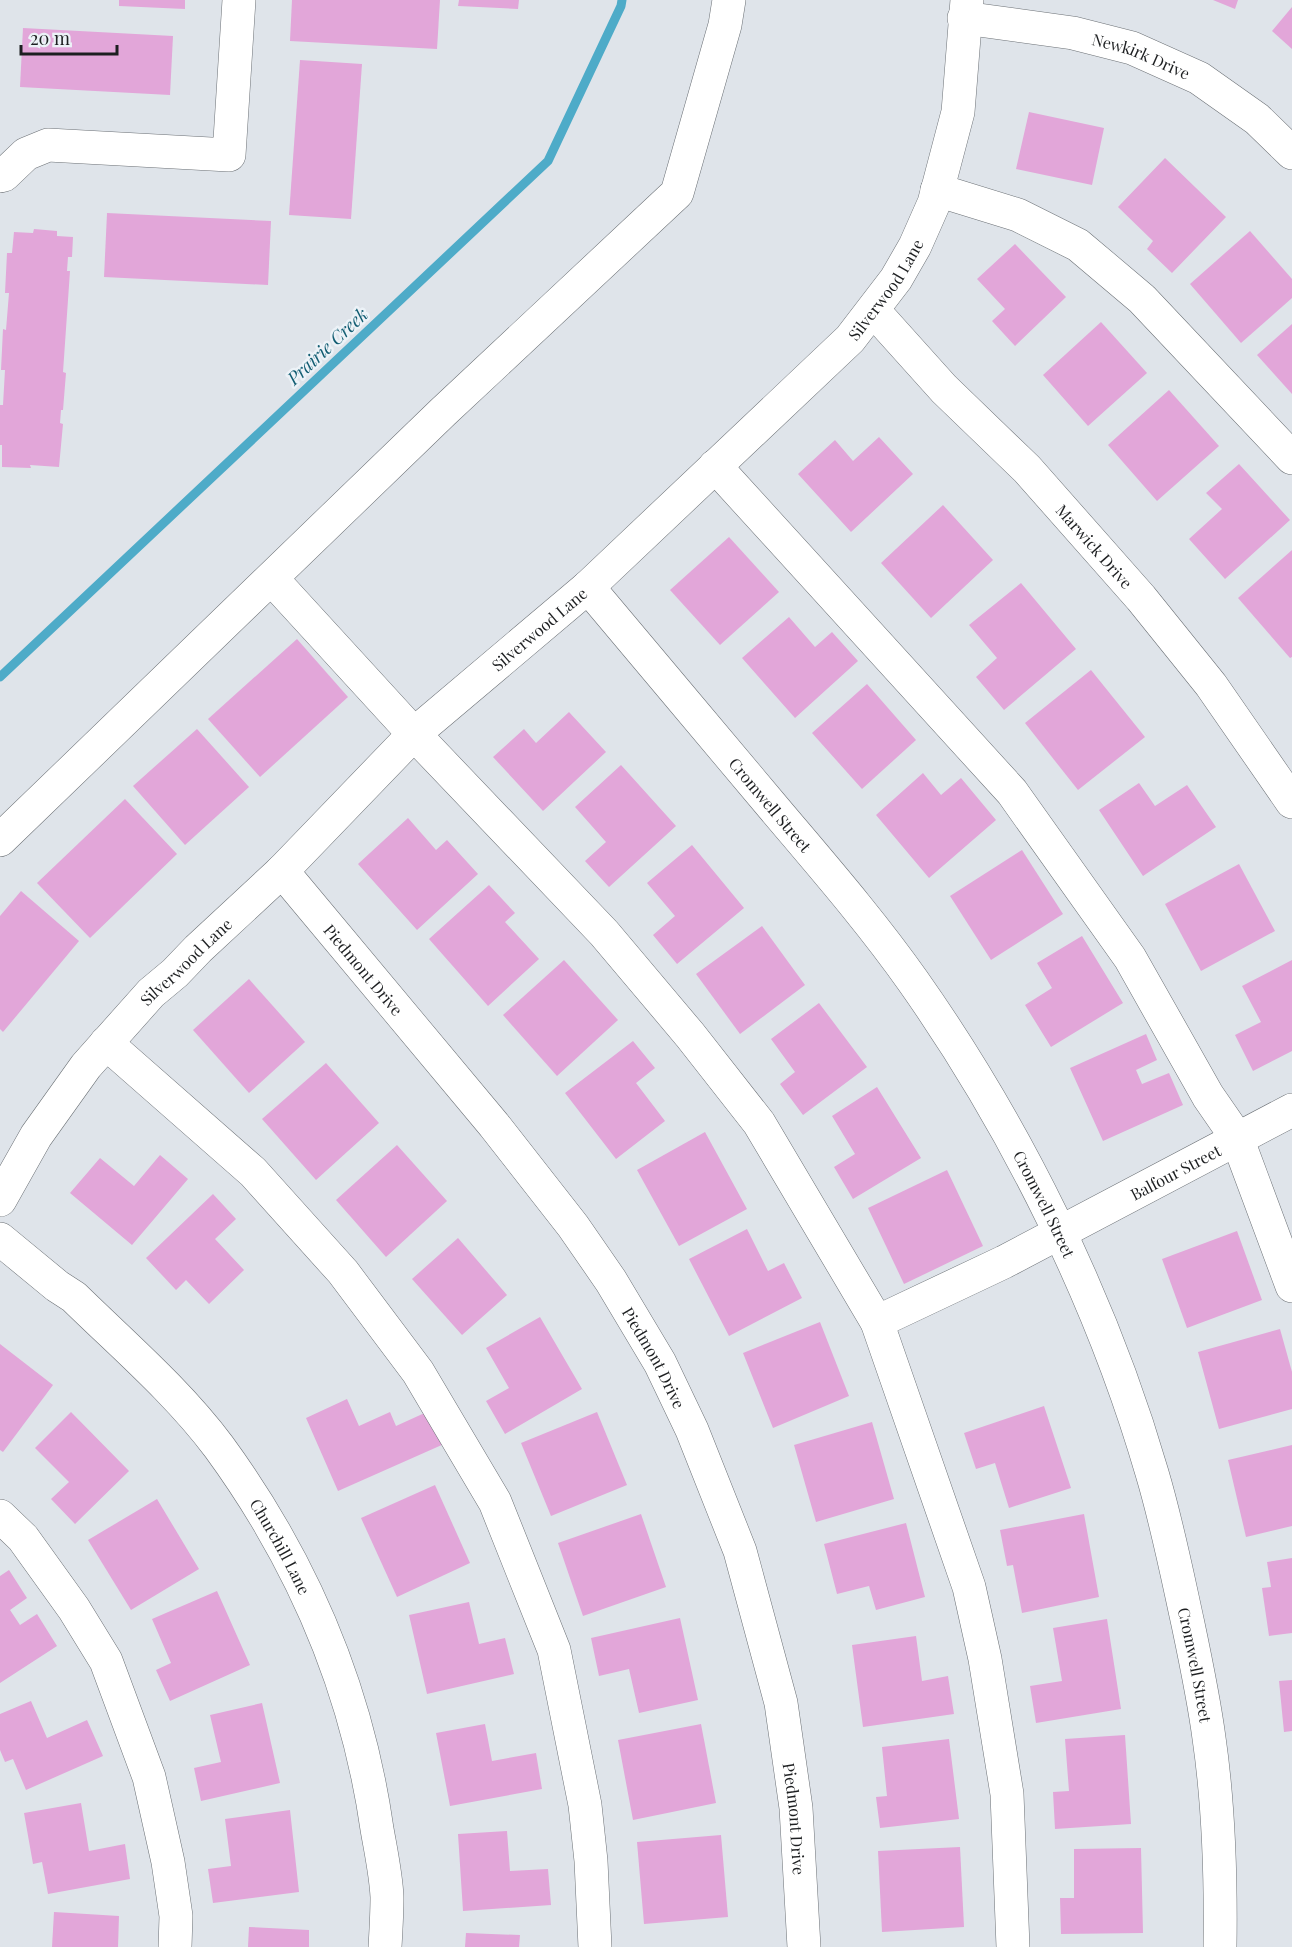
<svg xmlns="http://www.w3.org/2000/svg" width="1292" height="1947" font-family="'Playfair Display',serif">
  <rect width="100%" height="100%" fill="#dfe4ea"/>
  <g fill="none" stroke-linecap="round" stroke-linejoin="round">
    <polyline stroke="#4eabc8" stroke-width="9" points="0,677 548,161 621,6 622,0"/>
  </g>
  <g fill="#e2a6d9">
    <polygon points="119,0 185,0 185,9 119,6"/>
    <polygon points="292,0 440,0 437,49 290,41"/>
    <polygon points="459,0 519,0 518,9 458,6"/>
    <polygon points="1213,0 1238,0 1235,9"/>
    <polygon points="1292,7 1292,49 1272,31"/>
    <polygon points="23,28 173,36 170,95 20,87"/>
    <polygon points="300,60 362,64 351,219 289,215"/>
    <polygon points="1029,112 1104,128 1092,185 1016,169"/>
    <polygon points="1165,158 1226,217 1172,273 1147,249 1153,241 1118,207"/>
    <polygon points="107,213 271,221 268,285 104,277"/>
    <polygon points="34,229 57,231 57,236 73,237 72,257 68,257 67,271 70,271 63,372 66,373 63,410 61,410 60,423 63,424 59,467 30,465 31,468 2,467 2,445 0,445 0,405 3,405 5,370 1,370 3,329 6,330 9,293 5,293 7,253 12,253 14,232 33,233"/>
    <polygon points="1250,231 1292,279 1292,298 1241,343 1190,284"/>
    <polygon points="1015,244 1066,297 1015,346 992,321 1005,309 977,279"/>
    <polygon points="1101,322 1147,373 1088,426 1043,375"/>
    <polygon points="1292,324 1292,394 1257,355"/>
    <polygon points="1169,390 1219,446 1157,501 1108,445"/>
    <polygon points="879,437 913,474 851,532 798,474 835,440 853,461"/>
    <polygon points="1239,464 1290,520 1225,579 1189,539 1222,509 1206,493"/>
    <polygon points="943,505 993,560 931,618 881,563"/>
    <polygon points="729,537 779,592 720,645 670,590"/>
    <polygon points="1292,550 1292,657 1290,658 1238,598"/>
    <polygon points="1021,583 1076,649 1004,710 976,677 997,658 969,625"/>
    <polygon points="789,617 815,647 832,632 858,661 795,718 742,658"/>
    <polygon points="297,639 348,697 260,777 208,719"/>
    <polygon points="1091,670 1145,737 1078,790 1025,723"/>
    <polygon points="867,684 916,740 862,789 812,733"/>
    <polygon points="569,712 606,752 543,811 493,757 524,729 536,743"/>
    <polygon points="197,729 249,787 185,845 133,786"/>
    <polygon points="621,765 676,826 609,887 585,861 606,842 575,807"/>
    <polygon points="923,773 941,795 961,778 996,820 929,878 876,815"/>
    <polygon points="1139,783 1155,806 1187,785 1216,827 1143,876 1099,810"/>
    <polygon points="125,799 177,854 90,938 37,883"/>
    <polygon points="408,818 436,850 447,840 478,874 417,930 358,864"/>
    <polygon points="692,845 744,908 677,964 653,935 675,916 647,883"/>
    <polygon points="1022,850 1063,914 991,960 950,896"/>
    <polygon points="1239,864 1275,931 1201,971 1165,904"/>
    <polygon points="489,885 515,913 505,922 539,959 488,1006 429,939"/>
    <polygon points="21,891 79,941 3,1032 0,1029 0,916"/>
    <polygon points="762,926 805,985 740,1034 696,974"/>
    <polygon points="1082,936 1123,1003 1051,1047 1025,1005 1052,988 1037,963"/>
    <polygon points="564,960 618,1020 557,1076 503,1015"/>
    <polygon points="1292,960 1292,1051 1253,1071 1235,1035 1261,1022 1242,986"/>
    <polygon points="249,979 305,1042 249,1093 193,1030"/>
    <polygon points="819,1003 867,1067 803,1115 780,1084 795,1072 771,1039"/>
    <polygon points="1146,1034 1157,1060 1136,1070 1142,1084 1169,1073 1183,1105 1103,1141 1070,1068"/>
    <polygon points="633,1041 655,1068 636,1083 665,1121 616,1159 565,1093"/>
    <polygon points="326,1063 379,1123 316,1180 262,1119"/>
    <polygon points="877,1087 921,1158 853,1199 834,1167 855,1154 832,1116"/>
    <polygon points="705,1132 747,1209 679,1246 637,1170"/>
    <polygon points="397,1145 447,1201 386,1257 336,1200"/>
    <polygon points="160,1155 188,1179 132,1245 70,1193 100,1158 134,1186"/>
    <polygon points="947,1170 983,1246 904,1284 868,1208"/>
    <polygon points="213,1194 236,1219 215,1239 244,1270 209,1304 186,1280 176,1290 146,1258"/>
    <polygon points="747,1229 768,1271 784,1263 802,1298 729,1336 689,1259"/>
    <polygon points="1237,1231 1262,1300 1187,1328 1162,1259"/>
    <polygon points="458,1238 507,1295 462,1335 412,1279"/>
    <polygon points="540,1317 582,1389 505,1434 486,1401 509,1388 486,1348"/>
    <polygon points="820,1322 849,1396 773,1428 743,1353"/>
    <polygon points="1280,1329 1292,1372 1292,1409 1219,1429 1198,1352"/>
    <polygon points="0,1344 53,1385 3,1452 0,1450"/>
    <polygon points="347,1399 359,1426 390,1412 396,1426 429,1411 444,1444 338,1491 306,1418"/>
    <polygon points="1044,1406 1071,1488 1009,1508 995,1463 976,1469 964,1433"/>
    <polygon points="71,1412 129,1471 75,1524 51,1499 69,1482 35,1448"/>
    <polygon points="597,1412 627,1485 551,1516 521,1443"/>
    <polygon points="872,1422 894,1499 816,1522 794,1445"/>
    <polygon points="1292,1445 1292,1526 1246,1537 1228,1460"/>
    <polygon points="435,1485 470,1563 397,1597 361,1518"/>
    <polygon points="157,1499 199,1569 131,1610 88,1540"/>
    <polygon points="641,1514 666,1587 583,1616 558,1543"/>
    <polygon points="1084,1514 1099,1597 1022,1613 1013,1565 1007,1566 1000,1530"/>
    <polygon points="906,1523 925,1597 876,1610 869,1586 837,1594 824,1544"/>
    <polygon points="1292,1558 1292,1633 1269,1636 1262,1588 1271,1587 1267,1562"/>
    <polygon points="9,1570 27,1598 10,1610 20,1625 37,1614 57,1646 0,1683 0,1576"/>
    <polygon points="217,1591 250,1665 170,1701 156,1670 171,1663 152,1619"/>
    <polygon points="469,1602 479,1644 505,1638 514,1674 427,1694 409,1615"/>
    <polygon points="680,1618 698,1700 639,1713 629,1669 599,1676 591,1638"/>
    <polygon points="1107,1619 1121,1709 1036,1723 1030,1686 1062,1681 1053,1628"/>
    <polygon points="916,1636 922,1681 948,1676 954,1714 863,1727 852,1645"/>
    <polygon points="1292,1680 1292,1731 1284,1732 1279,1681"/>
    <polygon points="31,1701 47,1738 87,1720 103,1756 26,1790 13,1759 5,1762 0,1750 0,1714"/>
    <polygon points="262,1703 280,1783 201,1801 194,1768 221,1762 210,1715"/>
    <polygon points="485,1724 492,1761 536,1753 542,1789 450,1806 436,1733"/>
    <polygon points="701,1724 716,1803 633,1820 618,1740"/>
    <polygon points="1125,1735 1131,1824 1055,1829 1053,1792 1069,1791 1065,1739"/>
    <polygon points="949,1739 959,1819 880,1828 876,1797 887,1796 882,1747"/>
    <polygon points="81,1803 89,1851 125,1844 130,1879 48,1894 42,1862 33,1864 24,1813"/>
    <polygon points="290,1810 299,1892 213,1903 208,1869 231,1866 225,1819"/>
    <polygon points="507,1831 510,1871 548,1869 551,1905 463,1911 458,1834"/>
    <polygon points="721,1835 728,1917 644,1924 637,1842"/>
    <polygon points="960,1847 964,1927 882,1932 878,1851"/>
    <polygon points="1141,1848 1143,1933 1061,1934 1060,1898 1074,1898 1074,1849"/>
    <polygon points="54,1912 119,1916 118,1947 52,1947"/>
    <polygon points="249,1927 309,1930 309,1947 248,1947"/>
    <polygon points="466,1933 520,1935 519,1947 465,1947"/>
  </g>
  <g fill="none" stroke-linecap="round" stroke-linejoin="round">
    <defs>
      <g id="minor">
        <path id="s1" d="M964 18 1073 33 1132 48 1199 78 1257 119 1292 153"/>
        <polyline points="0,176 4,175 26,154 48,145 229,155 239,0"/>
        <polyline points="937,190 1018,215 1078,245 1142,299 1292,458"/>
        <path id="s2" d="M873 310 944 389 1027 469 1141 598 1211 685 1292 802"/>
        <polyline points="715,466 1012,792 1130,958 1208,1096 1237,1138 1292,1286"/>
        <polyline points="272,579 414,734 604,933 690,1035 759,1123 877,1322 969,1587 985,1659 1007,1794 1013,1947"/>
        <path id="s3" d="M588 587C649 660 711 733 772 806 820 863 870 920 913 981 1016 1127 1102 1301 1152 1473 1167 1523 1177 1574 1188 1624 1196 1662 1204 1700 1209 1738 1219 1807 1221 1878 1220 1947"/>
        <polyline points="0,840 443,412 677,193 725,25 729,0"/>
        <path id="s4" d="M282 871 494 1125 573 1226 611 1281 660 1363 692 1430 740 1551 781 1703 796 1808 804 1947"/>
        <polyline points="106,1043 253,1172 343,1272 418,1372 495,1502 554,1650 585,1805 591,1861 595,1947"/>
        <path id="s5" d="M0 1200 36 1136 86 1066 151 993 175 973 198 949 282 871 414 734 588 587 850 339 896 279 915 246 934 203 958 112 967 0"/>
        <path id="s6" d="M0 1239 57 1286 74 1297C123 1345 178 1392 219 1447 303 1562 357 1689 377 1829 381 1852 386 1875 387 1897 387 1914 386 1930 385 1947"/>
        <path id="s7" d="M877 1322 1004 1262 1292 1110"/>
        <polyline points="0,1516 23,1538 74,1609 106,1661 149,1777 168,1862 176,1916 175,1947"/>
      </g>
    </defs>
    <use href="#minor" stroke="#6c7176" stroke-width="34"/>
    <use href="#minor" stroke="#fff" stroke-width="33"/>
  </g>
  <g text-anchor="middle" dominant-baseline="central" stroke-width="5" stroke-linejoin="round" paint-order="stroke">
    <g font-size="16" fill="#1d1f21" stroke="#ecf2f7">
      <text stroke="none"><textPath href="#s1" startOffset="182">Newkirk Drive</textPath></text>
      <text stroke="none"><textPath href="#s5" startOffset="1276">Silverwood Lane</textPath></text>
      <text stroke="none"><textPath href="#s2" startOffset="324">Marwick Drive</textPath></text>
      <text stroke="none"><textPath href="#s5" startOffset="790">Silverwood Lane</textPath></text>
      <text stroke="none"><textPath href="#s3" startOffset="284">Cromwell Street</textPath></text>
      <text stroke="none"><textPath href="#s5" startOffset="304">Silverwood Lane</textPath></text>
      <text stroke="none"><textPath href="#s4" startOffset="128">Piedmont Drive</textPath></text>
      <text stroke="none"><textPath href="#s7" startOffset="334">Balfour Street</textPath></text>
      <text stroke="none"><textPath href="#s3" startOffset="770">Cromwell Street</textPath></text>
      <text stroke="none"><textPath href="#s4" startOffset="614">Piedmont Drive</textPath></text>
      <text stroke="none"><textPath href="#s6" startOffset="420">Churchill Lane</textPath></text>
      <text stroke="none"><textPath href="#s3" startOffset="1257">Cromwell Street</textPath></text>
      <text stroke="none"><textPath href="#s4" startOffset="1100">Piedmont Drive</textPath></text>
    </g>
    <g font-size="18" font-style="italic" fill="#125d72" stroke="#ecf2f7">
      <text transform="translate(327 346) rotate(-43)">Prairie Creek</text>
    </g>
  </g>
  <path d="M21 45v9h96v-9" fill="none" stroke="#1d1f21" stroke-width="3"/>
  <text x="30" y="45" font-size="18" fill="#1d1f21" stroke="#ecf2f7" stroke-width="4.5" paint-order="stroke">20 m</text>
</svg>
